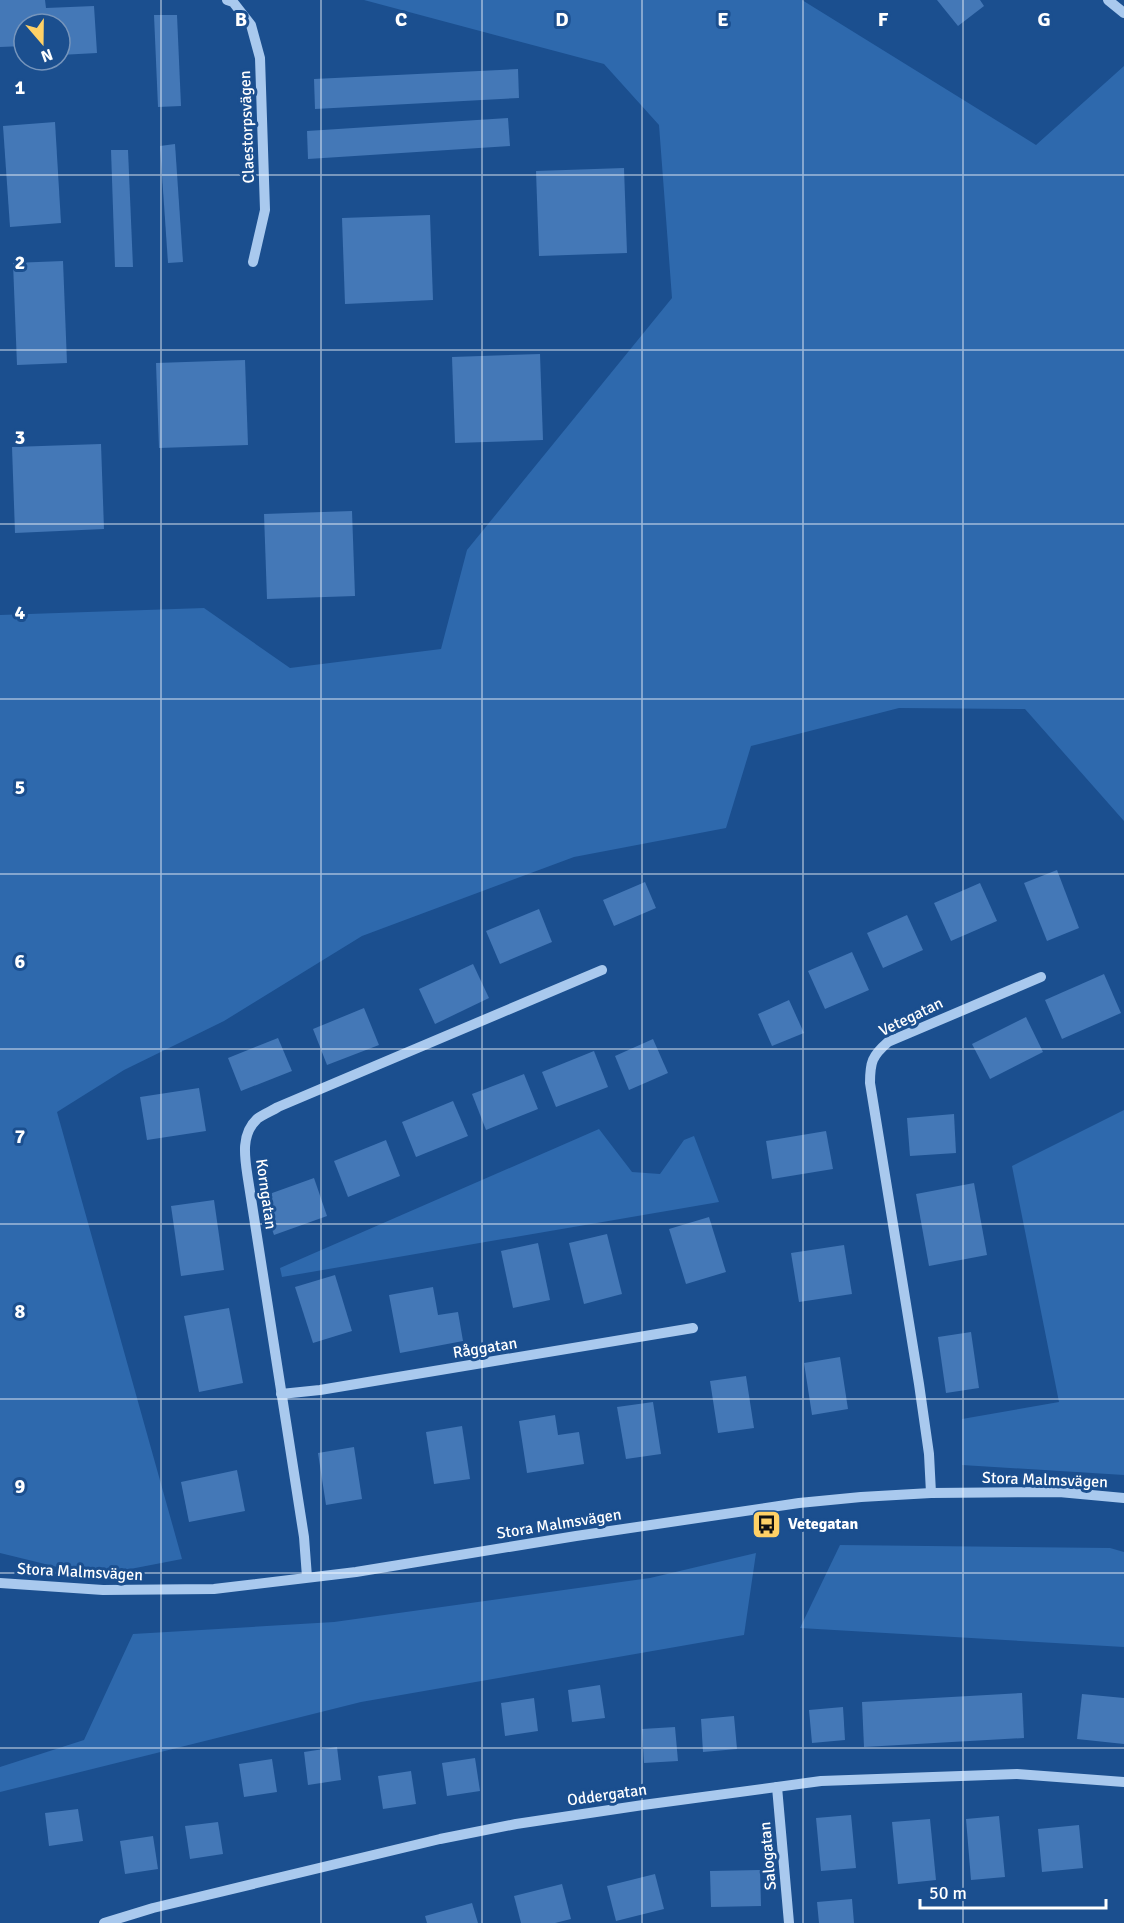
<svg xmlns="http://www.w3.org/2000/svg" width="1124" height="1923" font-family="Signika,sans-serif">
  <rect width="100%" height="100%" fill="#1b4f8f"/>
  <g fill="#2e69ad">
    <polygon points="364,0 802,0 1036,145 1124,66 1124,821 1025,709 899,708 751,746 726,828 574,857 362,936 224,1021 124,1070 57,1112 182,1559 94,1576 0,1553 0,615 204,608 290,668 441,649 467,550 672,298 659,125 604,64"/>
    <polygon points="1124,1110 1124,1475 962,1465 962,1419 1059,1402 1012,1166"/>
    <polygon points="599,1129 632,1172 660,1174 684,1140 694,1136 719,1202 282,1277 280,1268"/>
    <polygon points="840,1545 1110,1548 1124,1552 1124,1647 800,1628"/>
    <polygon points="756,1553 744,1635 361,1702 0,1792 0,1767 84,1740 133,1634 334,1622 650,1578"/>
  </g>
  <g fill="#4478b7">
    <polygon points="0,0 45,0 46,8 94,6 97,53 60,55 60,24 24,24 24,46 0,47"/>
    <polygon points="937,0 980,0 984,6 958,26"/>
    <polygon points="154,15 177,15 181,106 158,107"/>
    <polygon points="518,69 519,98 315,109 314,79"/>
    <polygon points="508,118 510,146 308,159 307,131"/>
    <polygon points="55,122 61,223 10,227 3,126"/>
    <polygon points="175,144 183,262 168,263 160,146"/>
    <polygon points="111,150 128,150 133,267 115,267"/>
    <polygon points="624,168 627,253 539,256 536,171"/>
    <polygon points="430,215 433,300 345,304 342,218"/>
    <polygon points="63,261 67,363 17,365 13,263"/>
    <polygon points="540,354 543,440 455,443 452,357"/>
    <polygon points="245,360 248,445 159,448 156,363"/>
    <polygon points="101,444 104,529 15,533 12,447"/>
    <polygon points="352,511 355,596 267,599 264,514"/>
    <polygon points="1057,870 1079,928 1047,941 1024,883"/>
    <polygon points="645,882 656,908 614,926 603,900"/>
    <polygon points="980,883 997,921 951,941 934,903"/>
    <polygon points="539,909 552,942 500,964 486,931"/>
    <polygon points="907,915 923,950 883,968 867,933"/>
    <polygon points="852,952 869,990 825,1009 808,971"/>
    <polygon points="473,964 489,998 435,1024 419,989"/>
    <polygon points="1104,974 1121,1013 1062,1039 1045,1000"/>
    <polygon points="789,1000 804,1033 772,1046 758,1014"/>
    <polygon points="364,1008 379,1045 327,1065 313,1029"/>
    <polygon points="1026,1017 1043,1052 990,1079 972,1044"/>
    <polygon points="278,1038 292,1071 241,1091 228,1058"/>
    <polygon points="653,1039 668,1073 629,1090 615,1056"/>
    <polygon points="594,1051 608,1087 556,1107 542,1072"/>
    <polygon points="524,1074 538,1109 486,1130 472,1094"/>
    <polygon points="199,1088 206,1131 147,1140 140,1097"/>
    <polygon points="453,1101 468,1136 416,1157 402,1122"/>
    <polygon points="954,1114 956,1153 910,1156 907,1118"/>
    <polygon points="826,1131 833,1169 772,1179 766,1141"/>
    <polygon points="386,1140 400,1176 348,1197 334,1161"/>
    <polygon points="314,1178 327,1216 274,1235 261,1197"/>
    <polygon points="974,1183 987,1255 929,1266 916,1194"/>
    <polygon points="214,1200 224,1270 181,1276 171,1206"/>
    <polygon points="709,1217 726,1272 686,1284 669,1229"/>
    <polygon points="607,1234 622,1294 584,1304 569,1243"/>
    <polygon points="538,1243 550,1300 513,1308 501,1251"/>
    <polygon points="844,1245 852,1294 799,1302 791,1253"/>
    <polygon points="335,1275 352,1331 313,1343 295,1287"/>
    <polygon points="433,1287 438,1315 458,1312 463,1341 400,1353 389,1295"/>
    <polygon points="229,1308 243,1383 199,1392 184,1316"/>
    <polygon points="971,1332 979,1388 946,1393 938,1337"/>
    <polygon points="840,1357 848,1409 812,1415 804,1363"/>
    <polygon points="746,1376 754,1428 718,1433 710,1381"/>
    <polygon points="653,1402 661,1454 626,1459 617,1407"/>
    <polygon points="555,1415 558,1435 579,1432 584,1464 527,1473 519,1421"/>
    <polygon points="462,1426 470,1479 434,1484 426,1432"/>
    <polygon points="354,1447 362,1499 326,1505 318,1453"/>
    <polygon points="237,1470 245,1511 189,1522 181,1482"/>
    <polygon points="600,1685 605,1718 572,1722 568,1690"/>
    <polygon points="1022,1693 1024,1738 864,1747 862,1702"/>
    <polygon points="1082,1694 1124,1698 1124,1744 1077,1739"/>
    <polygon points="534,1698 538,1731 505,1736 501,1703"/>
    <polygon points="843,1707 845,1740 812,1743 809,1710"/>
    <polygon points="734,1716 737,1749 703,1752 701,1719"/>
    <polygon points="675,1727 678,1761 644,1763 642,1729"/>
    <polygon points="337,1747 341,1780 308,1785 304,1752"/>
    <polygon points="475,1758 480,1791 447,1796 442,1763"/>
    <polygon points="272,1759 277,1792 244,1797 239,1764"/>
    <polygon points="411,1771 416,1804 383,1809 378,1776"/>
    <polygon points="78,1809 83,1841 49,1846 45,1813"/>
    <polygon points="851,1815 856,1868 821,1871 816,1818"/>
    <polygon points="999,1816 1005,1877 971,1880 966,1819"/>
    <polygon points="930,1819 936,1880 898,1884 892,1822"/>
    <polygon points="218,1822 223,1854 190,1859 185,1826"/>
    <polygon points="1079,1825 1083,1868 1042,1872 1038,1829"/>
    <polygon points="153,1836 158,1869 125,1874 120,1841"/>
    <polygon points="760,1870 761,1906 711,1907 710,1871"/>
    <polygon points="655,1874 664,1909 616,1921 607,1886"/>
    <polygon points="562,1884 571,1919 555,1923 521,1923 514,1896"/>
    <polygon points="852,1899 854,1923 819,1923 817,1902"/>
    <polygon points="472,1903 478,1923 427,1923 425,1916"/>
  </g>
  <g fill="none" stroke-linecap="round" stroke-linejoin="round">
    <g stroke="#a9c9ee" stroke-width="10">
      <polyline points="227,0 233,2 251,25 260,58 265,210 253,262"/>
      <polyline points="1108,0 1124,13"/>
      <polyline points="281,1394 320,1390 693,1328"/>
      <path d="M931 1493 929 1454 919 1384 870 1083C870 1062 872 1056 888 1042L1041 977"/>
      <path d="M307 1577 304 1537 248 1179C245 1159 240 1135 257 1119 263 1114 272 1111 278 1107L602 970"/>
      <polyline points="0,1583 103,1590 214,1589 356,1572 576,1536 799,1503 861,1497 931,1493 1059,1492 1124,1498"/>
      <polyline points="777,1787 789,1923"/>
      <polyline points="104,1923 153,1908 440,1839 516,1824 643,1805 821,1781 1017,1774 1124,1782"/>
    </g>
  </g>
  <path fill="none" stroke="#fff" stroke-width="1.5" stroke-opacity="0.55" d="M161 0V1923M321 0V1923M482 0V1923M642 0V1923M803 0V1923M963 0V1923M0 175H1124M0 350H1124M0 524H1124M0 699H1124M0 874H1124M0 1049H1124M0 1224H1124M0 1399H1124M0 1573H1124M0 1748H1124"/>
  <defs>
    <symbol id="bus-square" viewBox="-11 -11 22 22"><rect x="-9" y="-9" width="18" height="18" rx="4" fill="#ffd166" stroke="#1b4f8f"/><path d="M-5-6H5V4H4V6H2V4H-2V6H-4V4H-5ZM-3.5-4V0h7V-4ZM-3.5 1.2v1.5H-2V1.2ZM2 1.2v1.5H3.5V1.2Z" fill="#111"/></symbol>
  </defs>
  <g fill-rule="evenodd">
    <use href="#bus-square" x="750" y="1508" width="33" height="33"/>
  </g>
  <g text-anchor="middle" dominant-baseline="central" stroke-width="6" stroke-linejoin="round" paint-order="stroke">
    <g font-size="16" fill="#fff" stroke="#1b4f8f">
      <text transform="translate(247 127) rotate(-92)">Claestorpsvägen</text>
      <text transform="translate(911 1017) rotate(-26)">Vetegatan</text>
      <text transform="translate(266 1194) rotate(82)">Korngatan</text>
      <text transform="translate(485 1348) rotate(-9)">Råggatan</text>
      <text transform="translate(1045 1480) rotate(2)">Stora Malmsvägen</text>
      <text transform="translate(559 1524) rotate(-9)">Stora Malmsvägen</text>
      <text transform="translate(80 1572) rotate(3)">Stora Malmsvägen</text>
      <text transform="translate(607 1795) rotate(-8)">Oddergatan</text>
      <text transform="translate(768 1856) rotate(-95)">Salogatan</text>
    </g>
    <g font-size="16" font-weight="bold" fill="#fff" stroke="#1b4f8f" text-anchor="start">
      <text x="788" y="1524">Vetegatan</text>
    </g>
  </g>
  <g font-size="20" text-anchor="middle" font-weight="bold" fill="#fff" stroke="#1b4f8f" stroke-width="6" stroke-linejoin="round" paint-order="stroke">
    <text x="241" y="26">B</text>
    <text x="401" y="26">C</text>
    <text x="562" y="26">D</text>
    <text x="723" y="26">E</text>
    <text x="883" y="26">F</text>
    <text x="1044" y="26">G</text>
    <text x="20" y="94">1</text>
    <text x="20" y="269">2</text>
    <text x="20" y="444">3</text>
    <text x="20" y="619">4</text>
    <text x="20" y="794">5</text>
    <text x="20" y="968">6</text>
    <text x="20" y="1143">7</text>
    <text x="20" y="1318">8</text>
    <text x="20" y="1493">9</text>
  </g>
  <g transform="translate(42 42) rotate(160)"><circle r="28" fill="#1b4f8f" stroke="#7695bc" stroke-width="1.5"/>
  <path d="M0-4.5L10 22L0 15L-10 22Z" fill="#ffd166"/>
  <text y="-9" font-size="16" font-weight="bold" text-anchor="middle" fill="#ffffff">N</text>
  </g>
  <path d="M920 1899v9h186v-9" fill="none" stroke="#ffffff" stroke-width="3"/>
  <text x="929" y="1899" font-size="18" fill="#ffffff" stroke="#1b4f8f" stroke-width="4.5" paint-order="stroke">50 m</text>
</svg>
